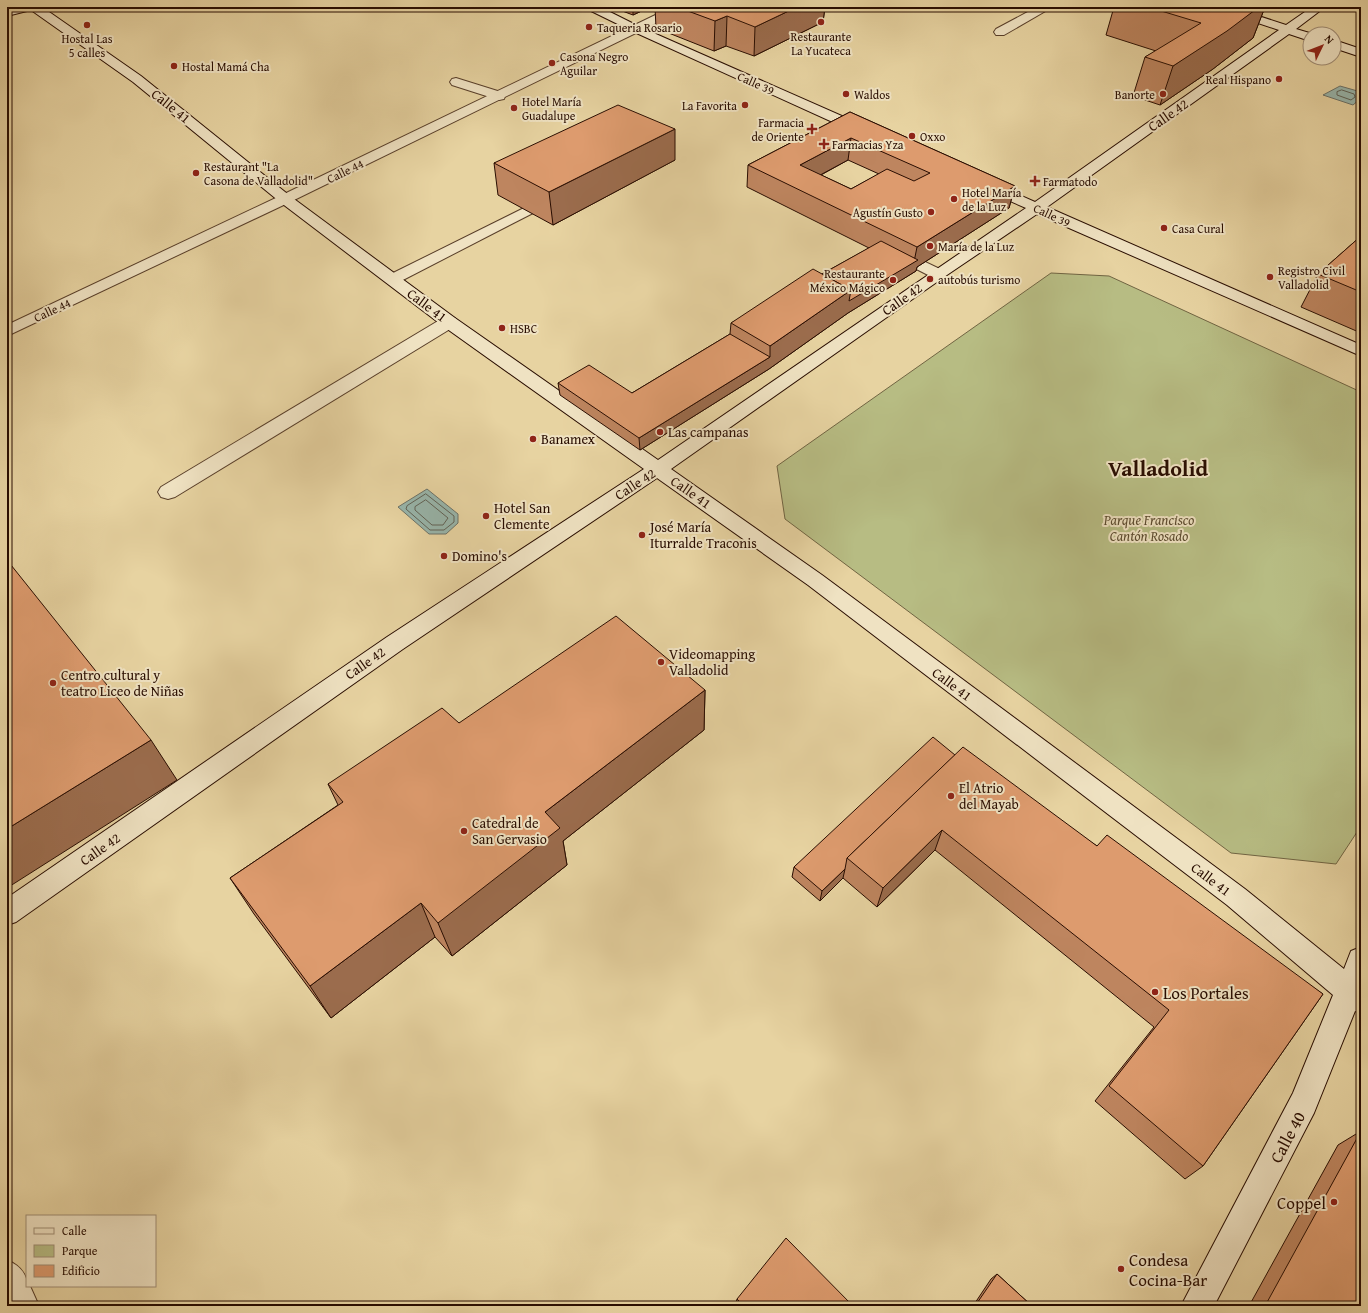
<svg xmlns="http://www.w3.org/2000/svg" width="1368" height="1313" font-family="'Gentium Book Plus',serif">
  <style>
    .green { fill: #b7bc83; stroke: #706442 }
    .water { fill: #98b6ac; stroke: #6c7268 }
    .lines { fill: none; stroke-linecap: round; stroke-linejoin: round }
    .shore { stroke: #606256; stroke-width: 1 }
    .lane-casing { stroke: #583e29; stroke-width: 2 }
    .street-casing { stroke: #583e29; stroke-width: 2 }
    .secondary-casing { stroke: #290d01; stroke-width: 2 }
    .lane { fill: #efe2c2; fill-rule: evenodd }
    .street { fill: #efe2c2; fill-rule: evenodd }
    .secondary { fill: #efe2c2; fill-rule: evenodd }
    .wall { fill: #be855f; stroke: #290d01; fill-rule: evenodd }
    .shaded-wall { fill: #9b6c4d; stroke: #290d01 }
    .building { fill: #dd9b6e; stroke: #290d01; fill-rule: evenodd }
    .poi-dot { fill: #8f2418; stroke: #efe2c2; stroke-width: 1.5 }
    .labels { text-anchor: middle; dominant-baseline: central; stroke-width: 4; stroke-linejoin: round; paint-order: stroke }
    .far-poi-label { font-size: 12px; fill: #290d01; stroke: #efe2c2; text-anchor: start }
    .far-street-label { font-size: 12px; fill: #290d01; stroke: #efe2c2 }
    .street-label { font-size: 14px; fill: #290d01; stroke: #efe2c2 }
    .poi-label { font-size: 14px; fill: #290d01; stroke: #efe2c2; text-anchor: start }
    .park-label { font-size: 14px; font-style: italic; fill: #5b4a2e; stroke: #efe2c2 }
    .near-poi-label { font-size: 17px; fill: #290d01; stroke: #efe2c2; text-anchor: start }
    .near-street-label { font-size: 17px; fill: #290d01; stroke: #efe2c2 }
    .town-label { font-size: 22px; font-weight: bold; fill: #290d01; stroke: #efe2c2 }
  </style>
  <rect width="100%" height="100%" fill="#e7d3a1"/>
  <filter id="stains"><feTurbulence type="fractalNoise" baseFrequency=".005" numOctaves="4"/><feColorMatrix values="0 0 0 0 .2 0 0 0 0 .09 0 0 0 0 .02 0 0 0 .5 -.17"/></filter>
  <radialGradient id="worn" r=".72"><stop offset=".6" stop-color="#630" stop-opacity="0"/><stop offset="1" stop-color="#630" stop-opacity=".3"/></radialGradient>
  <polygon class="green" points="1051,273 1109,276 1361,392 1361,826 1336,864 1231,853 785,519 777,466"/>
  <g class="water">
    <polygon points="1340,86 1361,92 1361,98 1353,105 1323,95"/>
    <polygon points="427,489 458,514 458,523 446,534 429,534 398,507"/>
  </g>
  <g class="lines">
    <g class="shore">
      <polygon points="1342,90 1354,94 1355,97 1351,100 1337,95 1337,92"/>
      <polygon points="426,494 454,516 454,522 444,530 430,530 406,509 407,506"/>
      <polygon points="426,500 448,518 443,525 432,525 415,510 415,507"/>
    </g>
    <g class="lane-casing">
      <g id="lane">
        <polygon points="1037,7 1051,7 1049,9 1004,35 996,35 994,32 996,29"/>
        <polygon points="456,78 504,93 505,96 504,99 499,100 452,85 450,82 452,79"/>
        <polygon points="528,206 533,207 535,210 533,213 399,282 393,284 387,282 385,279 387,276"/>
        <polygon points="894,247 944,271 946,274 944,277 938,279 932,277 889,255 886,252 889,249"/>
        <polygon points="449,317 455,318 457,322 455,326 175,497 168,499 161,497 158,492 161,487 443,318"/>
      </g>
    </g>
    <g class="street-casing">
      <g id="street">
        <polygon points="672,7 687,7 685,9 290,202 7,336 7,325 280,196"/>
        <path d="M7,1260C18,1265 27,1272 27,1286H30L39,1306H7Z"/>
      </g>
    </g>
    <g class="secondary-casing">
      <g id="secondary">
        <polygon points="17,7 42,7 141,76 290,196 455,318 658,460 1026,208 980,188 978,185 980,182 985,181 990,182 1035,202 1279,30 1216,9 1214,7 1231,7 1286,25 1312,7 1325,7 1296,29 1313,34 1310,34 1310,41 1289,34 1047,207 1361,345 1361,356 1037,214 944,277 671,469 822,575 1245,889 1344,969 1351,951 1361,947 1361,1013 1355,1011 1314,1113 1214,1306 1181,1306 1293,1093 1333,995 1227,905 808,585 657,478 403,649 16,922 7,925 7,898 387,637 644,469 443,326 280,202 133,82 31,10 7,16 7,10"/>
        <polygon points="585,7 600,7 640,27 869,128 871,131 869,134 859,134 632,31 587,9"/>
        <polygon points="1334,40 1361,49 1361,57 1334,48"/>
      </g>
    </g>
    <use href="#lane" class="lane"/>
    <use href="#street" class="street"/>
    <use href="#secondary" class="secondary"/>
  </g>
  <g class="wall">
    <polygon points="617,7 650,7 633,15 617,9"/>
    <polygon points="655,7 825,7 823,22 754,56 726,46 714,51 656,28"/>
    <polygon points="1114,7 1265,7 1253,38 1213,69 1160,105 1133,96 1145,57 1156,51 1106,35"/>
    <path d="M850,112L1015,186L1009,208L917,267L916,271L848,313L769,369L640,450L560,395L558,383L632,393L730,334L731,323L822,274L869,248L747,187L748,165ZM848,160L879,174L851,189L821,175Z"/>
    <polygon points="675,160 553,225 498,195 494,163"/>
    <polygon points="1361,236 1361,333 1301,307 1318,274"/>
    <polygon points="705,690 704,730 563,841 567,865 452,956 435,937 331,1018 254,914 230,878 338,805 328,784 459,723"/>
    <polygon points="955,755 1097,846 1323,994 1203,1166 1185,1179 1095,1101 1154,1027 935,850 877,907 843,878 820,901 792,877 794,867"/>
    <polygon points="1361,985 1361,995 1357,992"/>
    <polygon points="1361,1131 1361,1306 1249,1306 1338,1145"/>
    <polygon points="997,1274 1032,1306 973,1306 991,1279"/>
    <polygon points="737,1299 853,1306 739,1306 736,1303"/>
  </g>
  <g class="shaded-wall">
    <polygon points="633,7 650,7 633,15"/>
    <polygon points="797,7 825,7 823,22 754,56 755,27"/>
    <polygon points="1259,7 1265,7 1253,38 1213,69 1160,105 1173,66"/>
    <polygon points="727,16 726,46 714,51 715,21"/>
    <polygon points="675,129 675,160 553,225 549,192"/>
    <polygon points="851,138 848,160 798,187 800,165"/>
    <polygon points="1015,186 1009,208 917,267 916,271 848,313 769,369 640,450 639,438 770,357 770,346 851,290 914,262 917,247"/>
    <polygon points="705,690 704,730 563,841 567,865 452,956 438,923 545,812"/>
    <polygon points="151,740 177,780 7,888 7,829"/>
    <polygon points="942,830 935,850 877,907 883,888"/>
    <polygon points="845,869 843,878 820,901 822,891"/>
    <polygon points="421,903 435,937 331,1018 310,986"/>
  </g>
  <g class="building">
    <polygon points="677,7 797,7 755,27 727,16 715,21"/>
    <polygon points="1148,7 1179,7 1195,11 1201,7 1259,7 1227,31 1173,66 1145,57 1201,23"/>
    <polygon points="618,105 675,129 549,192 494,163"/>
    <path d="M850,112L1015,186L917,247L748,165ZM851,138L930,173L914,181L887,169L851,189L800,165Z"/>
    <polygon points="1361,236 1361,292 1318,274"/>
    <polygon points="881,241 918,260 849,301 851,290 822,274"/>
    <polygon points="813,269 851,290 770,346 731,323"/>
    <polygon points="730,334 770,357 639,438 558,383 589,365 632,393"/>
    <polygon points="7,560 151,740 7,829"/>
    <polygon points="616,616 705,690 545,812 560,828 438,923 421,903 310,986 230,878 343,802 328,784 442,708 459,723"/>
    <polygon points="933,737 955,755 847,858 845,869 822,891 794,867"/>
    <polygon points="963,747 1097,846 1107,835 1323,994 1203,1166 1109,1086 1169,1010 942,830 883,888 847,858"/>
    <polygon points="1361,1131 1361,1306 1265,1306"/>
    <polygon points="786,1238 853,1306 744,1306 737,1299"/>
    <polygon points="997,1274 1032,1306 975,1306"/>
  </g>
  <g class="poi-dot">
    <circle cx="821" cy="22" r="4"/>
    <circle cx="87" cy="25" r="4"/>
    <circle cx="589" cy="27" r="4"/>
    <circle cx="552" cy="63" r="4"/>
    <circle cx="174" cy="66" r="4"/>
    <circle cx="1279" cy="79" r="4"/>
    <circle cx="846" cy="94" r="4"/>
    <circle cx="1163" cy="94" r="4"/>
    <circle cx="745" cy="105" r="4"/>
    <circle cx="514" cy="108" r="4"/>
    <path d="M810 123h4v4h4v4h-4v4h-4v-4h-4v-4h4z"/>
    <circle cx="912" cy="136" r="4"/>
    <path d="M822 138h4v4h4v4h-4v4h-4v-4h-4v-4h4z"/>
    <circle cx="196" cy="173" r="4"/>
    <path d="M1033 175h4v4h4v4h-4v4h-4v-4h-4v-4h4z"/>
    <circle cx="954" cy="199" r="4"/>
    <circle cx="931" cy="212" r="4"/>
    <circle cx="1164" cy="228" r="4"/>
    <circle cx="930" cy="246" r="4"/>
    <circle cx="1270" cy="277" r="4"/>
    <circle cx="930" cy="279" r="4"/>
    <circle cx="893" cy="280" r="4"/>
    <circle cx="502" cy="328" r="4"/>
    <circle cx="660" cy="432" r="4"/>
    <circle cx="533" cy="439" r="4"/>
    <circle cx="486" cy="516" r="4"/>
    <circle cx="642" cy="535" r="4"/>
    <circle cx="444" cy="556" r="4"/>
    <circle cx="661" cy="662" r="4"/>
    <circle cx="53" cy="683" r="4"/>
    <circle cx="951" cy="796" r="4"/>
    <circle cx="464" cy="831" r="4"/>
    <circle cx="1155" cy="992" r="4"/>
    <circle cx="1334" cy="1202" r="4"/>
    <circle cx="1121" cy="1269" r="4"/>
  </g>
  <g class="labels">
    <g class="far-poi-label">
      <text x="597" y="27">Taqueria Rosario</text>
      <text x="821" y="36" text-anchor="middle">Restaurante<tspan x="821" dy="14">La Yucateca</tspan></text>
      <text x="87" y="38" text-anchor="middle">Hostal Las<tspan x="87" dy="14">5 calles</tspan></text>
      <text x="560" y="56">Casona Negro<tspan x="560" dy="14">Aguilar</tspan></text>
      <text x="182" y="66">Hostal Mamá Cha</text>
      <text x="1271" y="79" text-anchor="end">Real Hispano</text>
      <text x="854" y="94">Waldos</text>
      <text x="1155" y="94" text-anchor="end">Banorte</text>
      <text x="522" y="101">Hotel María<tspan x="522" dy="14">Guadalupe</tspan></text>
      <text x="737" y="105" text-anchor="end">La Favorita</text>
      <text x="804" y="122" text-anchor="end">Farmacia<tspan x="804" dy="14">de Oriente</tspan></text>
      <text x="920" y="136">Oxxo</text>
      <text x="832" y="144">Farmacias Yza</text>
      <text x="204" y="166">Restaurant "La<tspan x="204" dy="14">Casona de Valladolid"</tspan></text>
      <text x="1043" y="181">Farmatodo</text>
      <text x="962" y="192">Hotel María<tspan x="962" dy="14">de la Luz</tspan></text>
      <text x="923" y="212" text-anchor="end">Agustín Gusto</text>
      <text x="1172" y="228">Casa Cural</text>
      <text x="938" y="246">María de la Luz</text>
      <text x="1278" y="270">Registro Civil<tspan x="1278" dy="14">Valladolid</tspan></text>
      <text x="885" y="273" text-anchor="end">Restaurante<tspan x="885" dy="14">México Mágico</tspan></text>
      <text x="938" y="279">autobús turismo</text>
      <text x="510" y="328">HSBC</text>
    </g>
    <g class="far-street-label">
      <text transform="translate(756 83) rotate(24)">Calle 39</text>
      <text transform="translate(345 171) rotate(-26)">Calle 44</text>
      <text transform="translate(1052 215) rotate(25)">Calle 39</text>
      <text transform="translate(52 310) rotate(-25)">Calle 44</text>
    </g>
    <g class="street-label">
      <text transform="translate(171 106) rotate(39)">Calle 41</text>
      <text transform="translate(1168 115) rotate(-35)">Calle 42</text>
      <text transform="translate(902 299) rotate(-35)">Calle 42</text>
      <text transform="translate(427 305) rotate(37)">Calle 41</text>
      <text transform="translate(635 484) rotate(-33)">Calle 42</text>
      <text transform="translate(691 492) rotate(35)">Calle 41</text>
      <text transform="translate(365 663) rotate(-35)">Calle 42</text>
      <text transform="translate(952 684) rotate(37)">Calle 41</text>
      <text transform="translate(100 849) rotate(-35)">Calle 42</text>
      <text transform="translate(1211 879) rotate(37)">Calle 41</text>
    </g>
    <g class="poi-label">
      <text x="668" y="432">Las campanas</text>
      <text x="541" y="439">Banamex</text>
      <text x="494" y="508">Hotel San<tspan x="494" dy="16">Clemente</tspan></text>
      <text x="650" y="527">José María<tspan x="650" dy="16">Iturralde Traconis</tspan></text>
      <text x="452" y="556">Domino's</text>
      <text x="669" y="654">Videomapping<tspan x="669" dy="16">Valladolid</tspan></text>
      <text x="61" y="675">Centro cultural y<tspan x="61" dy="16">teatro Liceo de Niñas</tspan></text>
      <text x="959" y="788">El Atrio<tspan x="959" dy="16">del Mayab</tspan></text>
      <text x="472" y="823">Catedral de<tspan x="472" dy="16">San Gervasio</tspan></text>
    </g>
    <g class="park-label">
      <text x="1149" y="520">Parque Francisco<tspan x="1149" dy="16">Cantón Rosado</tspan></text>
    </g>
    <g class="near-poi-label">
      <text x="1163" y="992">Los Portales</text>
      <text x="1326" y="1202" text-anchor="end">Coppel</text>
      <text x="1129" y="1259">Condesa<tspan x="1129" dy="20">Cocina-Bar</tspan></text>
    </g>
    <g class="near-street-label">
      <text transform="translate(1287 1137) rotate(-62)">Calle 40</text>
    </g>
    <g class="town-label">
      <text x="1158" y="468">Valladolid</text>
    </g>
  </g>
  <rect width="1368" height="1313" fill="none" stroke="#e7d3a1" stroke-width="24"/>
  <rect x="8" y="8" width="1352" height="1297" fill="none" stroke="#290d01" stroke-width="2"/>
  <rect x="12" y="12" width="1344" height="1289" fill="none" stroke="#290d01"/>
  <rect x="26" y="1215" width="130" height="72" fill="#efe2c2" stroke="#a08d75"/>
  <rect x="34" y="1228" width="20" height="6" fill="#efe2c2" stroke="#a08d75"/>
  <text x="62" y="1235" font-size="12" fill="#290d01">Calle</text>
  <rect x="34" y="1245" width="20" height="12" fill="#b7bc83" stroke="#a08d75"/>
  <text x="62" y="1255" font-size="12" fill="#290d01">Parque</text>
  <rect x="34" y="1265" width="20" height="12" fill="#dd9b6e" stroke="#a08d75"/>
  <text x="62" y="1275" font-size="12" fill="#290d01">Edificio</text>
  <g transform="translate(1322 46) rotate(47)"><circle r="19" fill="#efe2c2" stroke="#a08d75"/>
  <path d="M0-3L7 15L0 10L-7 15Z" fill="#8f2418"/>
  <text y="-6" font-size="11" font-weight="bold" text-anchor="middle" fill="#290d01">N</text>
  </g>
  <rect width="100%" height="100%" filter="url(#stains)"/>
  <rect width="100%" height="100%" fill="url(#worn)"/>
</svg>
